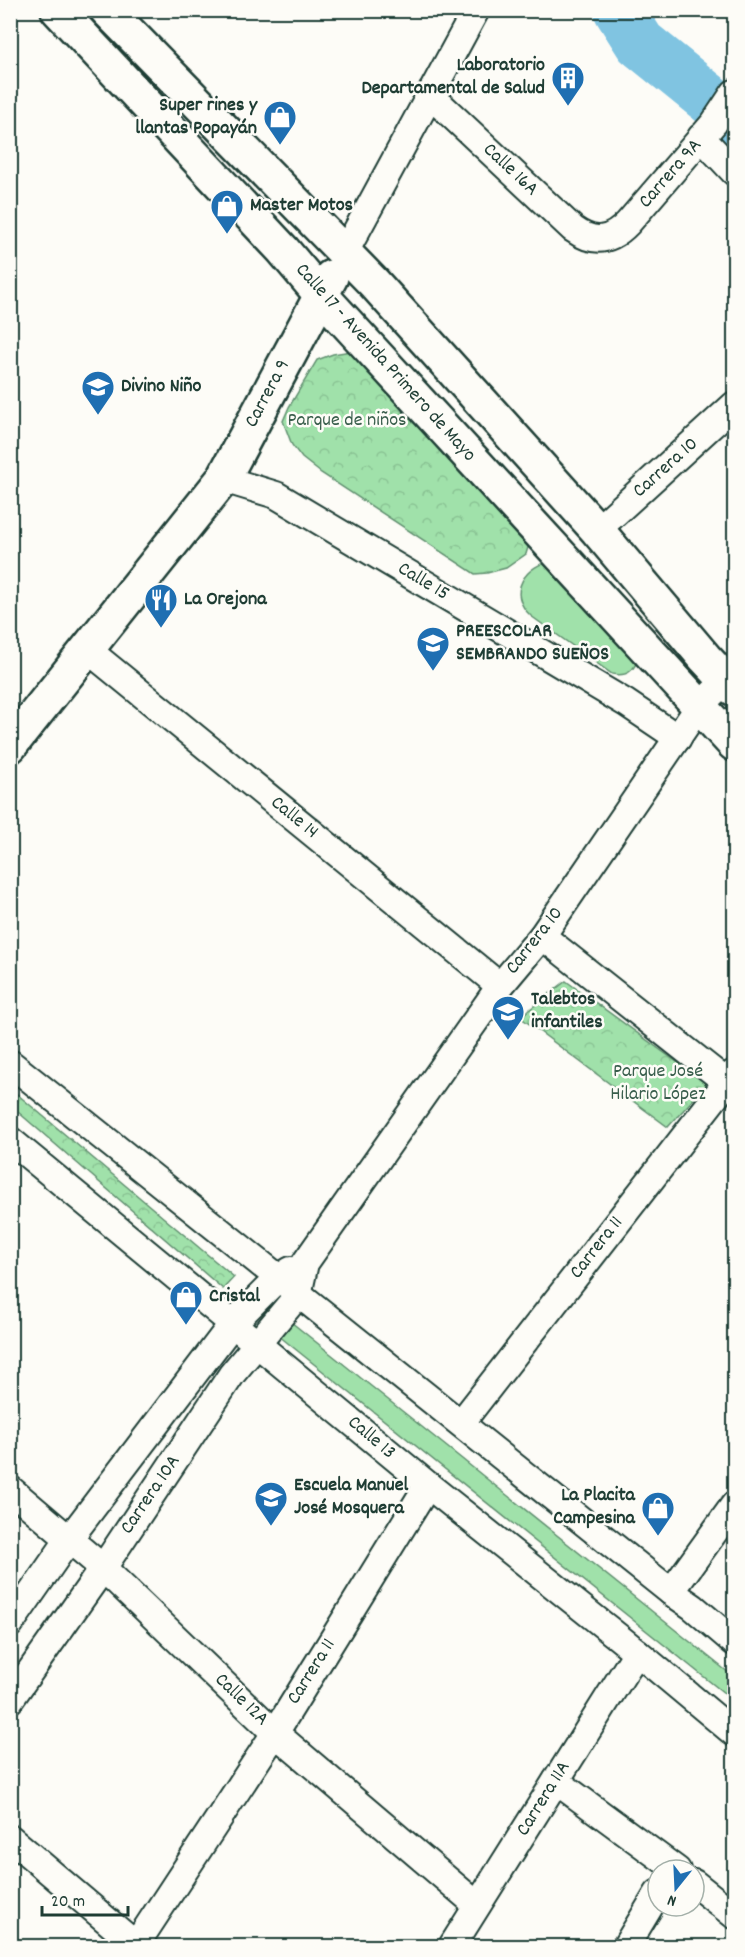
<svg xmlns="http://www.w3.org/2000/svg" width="745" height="1957" font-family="Dekko,sans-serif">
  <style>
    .green { fill: #a0e1aa; stroke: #608f6f; stroke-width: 1.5 }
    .park { fill: url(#park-crowns); stroke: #608f6f; stroke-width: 1.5 }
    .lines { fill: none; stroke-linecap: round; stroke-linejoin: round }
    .river { stroke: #80c4e1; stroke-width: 51 }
    .minor-casing { stroke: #1f3d34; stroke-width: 30 }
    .secondary-casing { stroke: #1f3d34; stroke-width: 38 }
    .minor { stroke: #fdfcf7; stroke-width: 26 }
    .secondary { stroke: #fdfcf7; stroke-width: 33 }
    .labels { text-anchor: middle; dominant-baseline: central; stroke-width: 5; stroke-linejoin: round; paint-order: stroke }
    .poi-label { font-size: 20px; font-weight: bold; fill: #1f3d34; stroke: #fdfcf7; text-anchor: start }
    .street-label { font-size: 20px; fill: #1f3d34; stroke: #fdfcf7 }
    .park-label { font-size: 20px; fill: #395e4c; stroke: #fdfcf7 }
  </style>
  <defs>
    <pattern id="park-crowns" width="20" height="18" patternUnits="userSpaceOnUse" patternTransform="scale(1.5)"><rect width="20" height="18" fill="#a0e1aa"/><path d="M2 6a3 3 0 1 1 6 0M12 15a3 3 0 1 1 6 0" fill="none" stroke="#89c293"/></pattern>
  </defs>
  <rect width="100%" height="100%" fill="#fdfcf7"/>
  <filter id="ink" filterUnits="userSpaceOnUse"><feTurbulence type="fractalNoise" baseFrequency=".0167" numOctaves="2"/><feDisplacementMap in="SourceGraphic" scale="12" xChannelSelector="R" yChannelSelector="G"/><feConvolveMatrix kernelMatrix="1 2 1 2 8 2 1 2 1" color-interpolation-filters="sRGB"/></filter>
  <g filter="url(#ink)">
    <g class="green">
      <path d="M554,560L638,658C634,672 626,677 612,674L531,616C505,592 526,565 554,560Z"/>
      <polygon points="291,1322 734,1677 734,1701 279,1336"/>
    </g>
    <g class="park">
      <polygon points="351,351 529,544 526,554 506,568 487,573 475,574 321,473 302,458 292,445 283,421 289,407 317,360 333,354"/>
      <polygon points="566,981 707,1084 668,1127 520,1017"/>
      <polygon points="11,1089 234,1277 223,1289 11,1106"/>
    </g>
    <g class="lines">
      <polyline class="river" points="619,10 640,43 734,119"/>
      <g class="minor-casing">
        <g id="minor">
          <path d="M429,94L573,229C594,244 610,242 628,223L714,123L734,93"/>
          <polyline points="701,137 734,172"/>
          <polyline points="344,254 476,10"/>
          <polyline points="223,479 276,495 626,703 678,738"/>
          <polyline points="597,530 734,405"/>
          <polyline points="88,650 500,986"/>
          <polyline points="542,936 734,1088"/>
          <polyline points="10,1063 671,1592 693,1607 734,1642"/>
          <polyline points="10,1140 428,1485 637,1652 734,1733"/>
          <polyline points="461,1423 734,1073"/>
          <polyline points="10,1489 103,1568 275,1733 477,1905"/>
          <polyline points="671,1592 734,1505"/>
          <polyline points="10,1624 69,1539 233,1323 278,1278 291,1270"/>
          <polyline points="10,1700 103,1568 232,1374 298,1295 305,1263 500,986 542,936 700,705 734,673"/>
          <polyline points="556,1781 677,1870"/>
          <polyline points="10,1838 137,1946"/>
          <polyline points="694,1883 734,1915"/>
          <polyline points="135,1946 275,1733 428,1485"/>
          <polyline points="452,1946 637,1652"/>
          <polyline points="626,1946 658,1893"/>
        </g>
      </g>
      <g class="secondary-casing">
        <g id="secondary">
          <polyline points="58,10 283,250 321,295 734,744"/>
          <polyline points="107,10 374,283 597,530 705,658 734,689"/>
          <polyline points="10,746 223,479 331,277"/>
        </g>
      </g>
      <use href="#minor" class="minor"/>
      <use href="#secondary" class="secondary"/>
    </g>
  </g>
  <defs>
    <g id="building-pin" transform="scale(1.725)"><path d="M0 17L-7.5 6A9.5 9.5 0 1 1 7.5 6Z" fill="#1f6fb2" stroke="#fdfcf7"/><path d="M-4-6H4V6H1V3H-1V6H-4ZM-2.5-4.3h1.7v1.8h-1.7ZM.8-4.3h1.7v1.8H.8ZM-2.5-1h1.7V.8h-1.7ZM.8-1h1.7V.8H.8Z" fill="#fff"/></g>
    <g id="shop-pin" transform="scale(1.725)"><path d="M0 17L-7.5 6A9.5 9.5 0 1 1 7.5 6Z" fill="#1f6fb2" stroke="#fdfcf7"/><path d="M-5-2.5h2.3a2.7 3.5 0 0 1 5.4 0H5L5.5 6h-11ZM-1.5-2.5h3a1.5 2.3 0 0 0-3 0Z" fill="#fff"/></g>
    <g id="school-pin" transform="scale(1.725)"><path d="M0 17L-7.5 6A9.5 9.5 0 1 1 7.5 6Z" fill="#1f6fb2" stroke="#fdfcf7"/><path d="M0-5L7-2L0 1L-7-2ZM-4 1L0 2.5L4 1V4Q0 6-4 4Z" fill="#fff"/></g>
    <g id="restaurant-pin" transform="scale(1.725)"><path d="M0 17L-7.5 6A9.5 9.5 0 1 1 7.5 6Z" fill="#1f6fb2" stroke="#fdfcf7"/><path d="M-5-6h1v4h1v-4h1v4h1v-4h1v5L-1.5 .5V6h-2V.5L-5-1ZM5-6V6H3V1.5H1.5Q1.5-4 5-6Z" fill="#fff"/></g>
  </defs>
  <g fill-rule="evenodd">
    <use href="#building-pin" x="568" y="78"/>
    <use href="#shop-pin" x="280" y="117"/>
    <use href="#shop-pin" x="227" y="206"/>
    <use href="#school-pin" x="98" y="387"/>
    <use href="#restaurant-pin" x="161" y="600"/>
    <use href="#school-pin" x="433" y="643"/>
    <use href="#school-pin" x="508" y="1012"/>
    <use href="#shop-pin" x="186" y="1297"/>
    <use href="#school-pin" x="271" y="1498"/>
    <use href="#shop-pin" x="658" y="1508"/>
  </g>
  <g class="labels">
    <g class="poi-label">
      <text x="545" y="66" text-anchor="end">Laboratorio<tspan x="545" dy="23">Departamental de Salud</tspan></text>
      <text x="257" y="106" text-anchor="end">Super rines y<tspan x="257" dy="23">llantas Popayán</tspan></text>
      <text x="250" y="206">Master Motos</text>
      <text x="121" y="387">Divino Niño</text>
      <text x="184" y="600">La Orejona</text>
      <text x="456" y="632">PREESCOLAR<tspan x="456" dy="23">SEMBRANDO SUEÑOS</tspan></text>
      <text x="531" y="1000">Talebtos<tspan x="531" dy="23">infantiles</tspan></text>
      <text x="209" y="1297">Cristal</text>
      <text x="294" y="1486">Escuela Manuel<tspan x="294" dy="23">José Mosquera</tspan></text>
      <text x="635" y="1496" text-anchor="end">La Placita<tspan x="635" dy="23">Campesina</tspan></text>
    </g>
    <g class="street-label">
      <text transform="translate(510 170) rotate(43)">Calle 16A</text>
      <text transform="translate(671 174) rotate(-49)">Carrera 9A</text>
      <text transform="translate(385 363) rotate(48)">Calle 17 - Avenida Primero de Mayo</text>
      <text transform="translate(268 394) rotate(-62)">Carrera 9</text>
      <text transform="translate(666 468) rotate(-42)">Carrera 10</text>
      <text transform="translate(423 582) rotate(31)">Calle 15</text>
      <text transform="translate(294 818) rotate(39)">Calle 14</text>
      <text transform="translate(535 941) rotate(-52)">Carrera 10</text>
      <text transform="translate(597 1248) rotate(-52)">Carrera 11</text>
      <text transform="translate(371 1438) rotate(40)">Calle 13</text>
      <text transform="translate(151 1495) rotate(-56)">Carrera 10A</text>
      <text transform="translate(312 1672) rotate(-58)">Carrera 11</text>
      <text transform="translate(241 1700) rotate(44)">Calle 12A</text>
      <text transform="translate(544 1799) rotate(-58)">Carrera 11A</text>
    </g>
    <g class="park-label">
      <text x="347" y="421">Parque de niños</text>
      <text x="658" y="1072">Parque José<tspan x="658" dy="23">Hilario López</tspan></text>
    </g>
  </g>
  <rect width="745" height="1957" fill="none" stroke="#fdfcf7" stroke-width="36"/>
  <rect x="18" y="18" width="709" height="1921" fill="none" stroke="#1f3d34" stroke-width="2" filter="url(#ink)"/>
  <g transform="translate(676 1888) rotate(198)"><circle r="28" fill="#fdfcf7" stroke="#a4b0a9" stroke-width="1.5"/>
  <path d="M0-4.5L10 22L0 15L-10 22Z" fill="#1f6fb2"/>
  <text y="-9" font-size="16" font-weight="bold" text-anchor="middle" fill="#1f3d34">N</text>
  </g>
  <path d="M42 1906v9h86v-9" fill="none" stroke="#1f3d34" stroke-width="3"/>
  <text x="51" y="1906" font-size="18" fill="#1f3d34" stroke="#fdfcf7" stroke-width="4.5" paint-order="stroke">20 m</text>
</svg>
